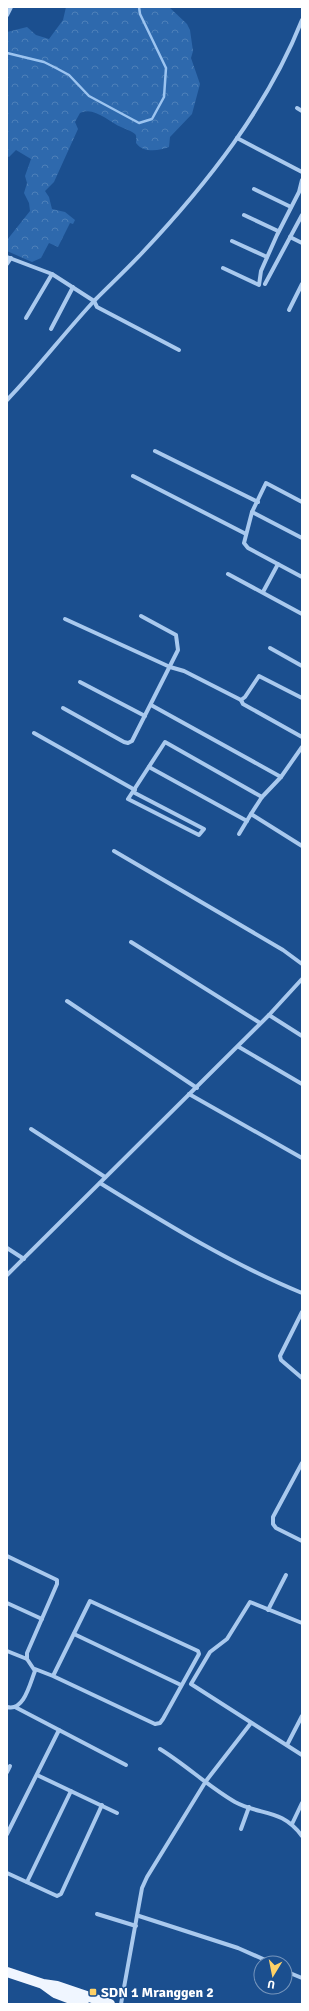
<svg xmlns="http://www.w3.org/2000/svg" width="309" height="2011" font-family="Signika,sans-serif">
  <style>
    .forest { fill: url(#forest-crowns) }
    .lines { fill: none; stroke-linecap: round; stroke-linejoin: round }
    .stream { stroke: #9cc4f0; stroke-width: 2.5 }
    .street { stroke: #a9c9ee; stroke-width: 4 }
    .primary { stroke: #f0f6ff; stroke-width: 10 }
    .poi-dot { fill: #ffd166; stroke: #1b4f8f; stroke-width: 1.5 }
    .labels { text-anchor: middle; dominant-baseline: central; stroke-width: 3; stroke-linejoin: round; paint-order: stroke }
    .poi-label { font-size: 14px; font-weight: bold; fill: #fff; stroke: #1b4f8f; text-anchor: start }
  </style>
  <defs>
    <pattern id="forest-crowns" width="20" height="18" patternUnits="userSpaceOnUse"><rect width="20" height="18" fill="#2e69ad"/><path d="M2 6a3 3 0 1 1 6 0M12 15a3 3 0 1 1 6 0" fill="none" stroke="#4d80b9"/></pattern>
  </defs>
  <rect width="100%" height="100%" fill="#1b4f8f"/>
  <path class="forest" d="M66,7H169L187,24L190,30L193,51L191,58L200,84L192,114L170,137L169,147C159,151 143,153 136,143C136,140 137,136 135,134C132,131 125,129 121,127C109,122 94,106 80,113L75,122L78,129L54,182L45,191L49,197L52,209L65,212L75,220L73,224L70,223L58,247L49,243L41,258L32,262L7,251V240L30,211L29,203L24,193L27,183L25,176L31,159L16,150L9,157L7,156V32L27,27L36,35L49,39L63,20Z"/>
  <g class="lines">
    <polyline class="stream" points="7,53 44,62 56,68 69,75 89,96 139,123 152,119 164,97 166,68 140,14 139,7"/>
    <g class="street">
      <polyline points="7,15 11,7"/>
      <polyline points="297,108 302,111"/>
      <polyline points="237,138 302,172"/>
      <polyline points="254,189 291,207"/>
      <polyline points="244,215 278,231"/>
      <polyline points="290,237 302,243"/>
      <polyline points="232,241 267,257"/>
      <polyline points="7,257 52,274 94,301 97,307 179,350"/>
      <polyline points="7,264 11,258"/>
      <polyline points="223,268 259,285 261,271 277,235 299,192 302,180"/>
      <polyline points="265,284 302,215"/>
      <polyline points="289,310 302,284"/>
      <polyline points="26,318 52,274"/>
      <polyline points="51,329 73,287"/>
      <path d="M7,400C38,368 65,332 95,300C111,284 127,269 142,253C207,184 267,108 302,20"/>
      <polyline points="155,451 258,502"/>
      <polyline points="133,476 246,534"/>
      <polyline points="302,502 266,483 252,512 244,543 248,548 302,577"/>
      <polyline points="252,512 302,538"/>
      <polyline points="228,574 302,614"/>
      <polyline points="263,592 278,564"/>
      <polyline points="65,619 170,667 184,671 241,700"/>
      <polyline points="270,648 302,666"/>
      <polyline points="80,682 145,716"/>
      <polyline points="302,698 259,676 245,697 241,700 243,704 302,737"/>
      <polyline points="151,705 281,777"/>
      <polyline points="63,708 124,742 128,743 132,741 178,650 176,635 141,616"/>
      <polyline points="34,733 135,790"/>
      <polyline points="302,747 281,777 262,797 251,814 302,846"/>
      <polyline points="149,767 247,821"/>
      <polyline points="133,792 204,829 199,835 128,799 165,742 262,797"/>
      <polyline points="239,834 251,814"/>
      <polyline points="114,851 283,950 302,964"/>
      <polyline points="131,942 260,1023"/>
      <polyline points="302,979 269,1015 302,1036"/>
      <polyline points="67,1001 197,1088"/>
      <polyline points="239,1047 302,1084"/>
      <polyline points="189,1094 302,1158"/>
      <polyline points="31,1129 105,1177"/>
      <path d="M100,1183C165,1223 231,1264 302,1293"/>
      <polyline points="7,1248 24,1259"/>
      <polyline points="7,1275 269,1015"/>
      <polyline points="302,1312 280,1356 281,1360 302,1378"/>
      <polyline points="302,1463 273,1517 273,1524 276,1528 302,1541"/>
      <path d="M7,1556L57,1580V1584L27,1653V1659L35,1671C30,1683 24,1712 7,1707"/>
      <polyline points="7,1603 42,1619"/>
      <polyline points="268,1610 286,1575"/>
      <polyline points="302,1623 250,1602 227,1639 210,1652 191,1684 302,1755"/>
      <polyline points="74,1634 181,1685"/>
      <polyline points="7,1651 27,1659"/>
      <polyline points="35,1669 53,1676 90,1601 198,1651 199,1654 163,1719 160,1723 155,1724 53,1676"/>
      <polyline points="15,1707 126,1765"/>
      <polyline points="287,1745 302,1716"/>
      <path d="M160,1749C186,1765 209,1787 235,1802C261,1816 281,1808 302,1836"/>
      <polyline points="7,1772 10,1766"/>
      <polyline points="37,1775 117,1813"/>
      <polyline points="292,1824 302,1803"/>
      <polyline points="241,1829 249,1807"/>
      <polyline points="7,1834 59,1730"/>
      <polyline points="7,1873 57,1896 61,1894 102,1805"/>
      <polyline points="27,1882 71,1791"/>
      <polyline points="97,1914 136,1926"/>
      <polyline points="139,1916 238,1948 272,1963"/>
      <polyline points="285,1971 302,1978"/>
      <polyline points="121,2004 142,1888 147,1877 206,1781 251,1723"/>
    </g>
    <g class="primary">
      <polyline points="7,1972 43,1984 57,1986 110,2004"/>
      <polyline points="44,1985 55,1993 84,2004"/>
    </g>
  </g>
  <rect class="poi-dot" x="89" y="1988" width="8" height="8" rx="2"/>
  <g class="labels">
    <g class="poi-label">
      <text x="101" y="1992">SDN 1 Mranggen 2</text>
    </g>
  </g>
  <rect width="309" height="2011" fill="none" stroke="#ffffff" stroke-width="16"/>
  <g transform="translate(273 1975) rotate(190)"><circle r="19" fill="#1b4f8f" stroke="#7695bc"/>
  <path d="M0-3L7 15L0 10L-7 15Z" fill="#ffd166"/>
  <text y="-6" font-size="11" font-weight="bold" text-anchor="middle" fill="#ffffff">U</text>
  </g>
</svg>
